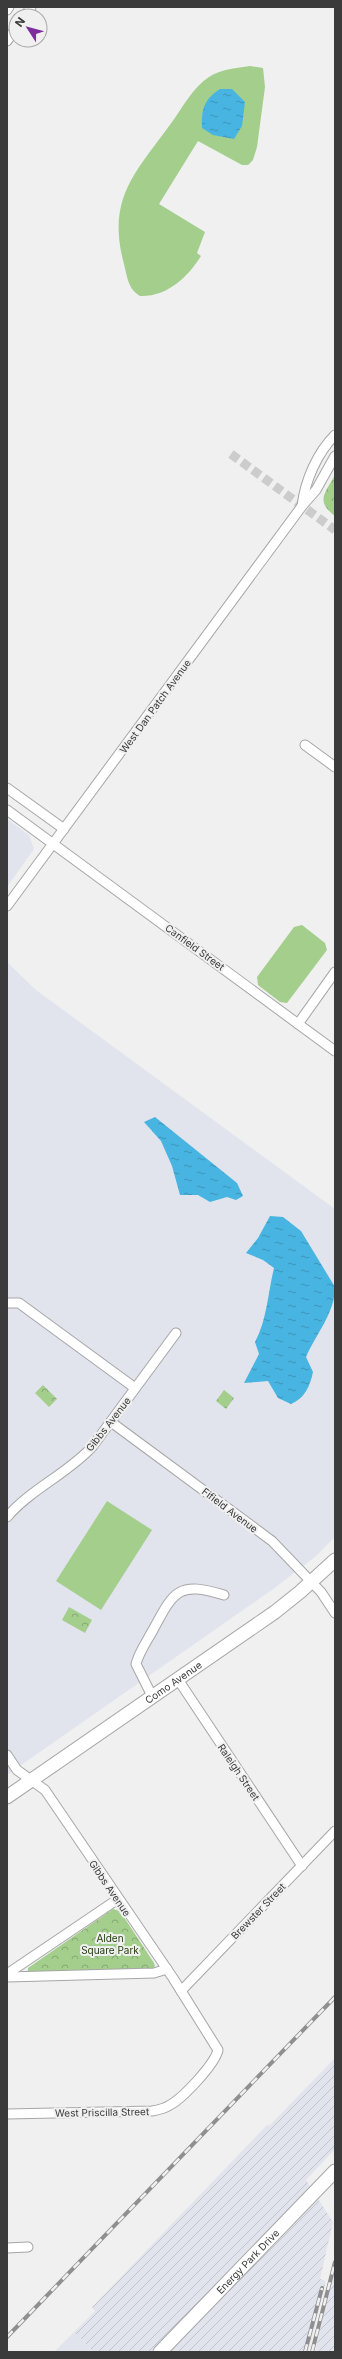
<svg xmlns="http://www.w3.org/2000/svg" width="342" height="2359" font-family="Inter,sans-serif">
  <style>
    .built { fill: #e1e4ec }
    .industrial { fill: url(#industrial-furrows) }
    .green { fill: #a4ce8c }
    .forest { fill: url(#forest-crowns) }
    .water { fill: url(#water-ripples) }
    .lines { fill: none; stroke-linecap: round; stroke-linejoin: round }
    .street-tunnel { stroke: #cccccd; stroke-width: 9; stroke-dasharray: 9 4.5; stroke-linecap: butt }
    .street-casing { stroke: #a6a6a7; stroke-width: 11 }
    .secondary-casing { stroke: #a6a6a7; stroke-width: 15 }
    .street { stroke: #fff; stroke-width: 9 }
    .secondary { stroke: #fff; stroke-width: 13 }
    .rail-casing { stroke: #8f8f8f; stroke-width: 4 }
    .rail { stroke: #f0f0f1; stroke-width: 2.5; stroke-dasharray: 8; stroke-linecap: butt }
    .labels { text-anchor: middle; dominant-baseline: central; stroke-width: 4; stroke-linejoin: round; paint-order: stroke }
    .street-label { font-size: 10px; fill: #3b3b3b; stroke: #f0f0f1 }
    .park-label { font-size: 10px; fill: #1c3b03; stroke: #f0f0f1 }
  </style>
  <defs>
    <pattern id="industrial-furrows" width="10" height="10" patternUnits="userSpaceOnUse"><rect width="10" height="10" fill="#e1e4ec"/><path d="M-1 1l2-2M0 10L10 0M9 11l2-2" fill="none" stroke="#c2c4cb"/></pattern>
    <pattern id="forest-crowns" width="20" height="18" patternUnits="userSpaceOnUse"><rect width="20" height="18" fill="#a4ce8c"/><path d="M2 6a3 3 0 1 1 6 0M12 15a3 3 0 1 1 6 0" fill="none" stroke="#87a874"/></pattern>
    <pattern id="water-ripples" width="26" height="14" patternUnits="userSpaceOnUse"><rect width="26" height="14" fill="#48b4e1"/><path d="M2 4q2-2 4 0t4 0M15 11q2-2 4 0t4 0" fill="none" stroke="#3d94b8"/></pattern>
  </defs>
  <rect width="100%" height="100%" fill="#f0f0f1"/>
  <g class="built">
    <polygon points="7,819 29,835 34,849 7,887"/>
    <polygon points="7,962 36,990 335,1209 335,1537 316,1556 276,1587 7,1775"/>
    <polygon points="74,2332 94,2352 54,2352"/>
  </g>
  <g class="industrial">
    <polygon points="335,2058 335,2149 306,2180 333,2222 320,2279 326,2281 308,2352 94,2352 74,2332 95,2311 92,2307 268,2124 269,2126"/>
    <polygon points="335,2264 335,2352 315,2352"/>
  </g>
  <g class="green">
    <path d="M250,66L263,68L265,87L257,147L253,160L248,165H242L198,141L159,204L205,232L197,253L201,256C188,277 167,297 140,296C128,289 127,276 124,264C106,198 136,172 172,122C183,107 193,87 209,77C221,69 237,68 250,66Z"/>
    <polygon points="302,925 325,943 327,950 287,1003 280,1002 258,985 257,977 294,927"/>
    <polygon points="107,1501 152,1530 101,1610 56,1581"/>
  </g>
  <g class="forest">
    <path d="M335,475V516C315,501 325,493 335,475Z"/>
    <polygon points="43,1385 57,1399 49,1407 35,1393"/>
    <polygon points="224,1390 234,1398 226,1409 216,1401"/>
    <polygon points="69,1607 92,1620 85,1633 62,1620"/>
    <polygon points="113,1909 120,1911 154,1963 155,1966 153,1968 28,1973 28,1968"/>
  </g>
  <g class="water">
    <path d="M220,89H232L245,102L242,126L234,139L213,135L202,128C201,110 204,99 220,89Z"/>
    <polygon points="155,1117 237,1183 243,1196 236,1200 227,1197 210,1202 198,1195 180,1195 172,1166 161,1141 144,1122"/>
    <path d="M270,1216L283,1217L301,1231L335,1287C335,1313 316,1334 306,1357L313,1372C310,1386 305,1398 291,1404L278,1398L268,1381L244,1383L259,1354L255,1342C267,1320 268,1292 274,1268L263,1260L246,1253L258,1238Z"/>
  </g>
  <g class="lines">
    <polyline class="street-tunnel" points="231,454 335,530"/>
    <g class="street-casing">
      <g id="street">
        <polyline points="7,10 9,7"/>
        <polyline points="25,16 31,7"/>
        <polyline points="7,41 16,28"/>
        <path d="M302,506C305,481 317,453 335,435"/>
        <polyline points="305,745 335,767"/>
        <polyline points="7,788 64,829"/>
        <polyline points="7,810 335,1051"/>
        <polyline points="7,906 302,506 316,490 335,456"/>
        <polyline points="298,1024 335,972"/>
        <polyline points="7,1303 19,1303 135,1388"/>
        <polyline points="111,1422 272,1541 321,1592 335,1613"/>
        <path d="M7,1517C31,1489 67,1474 92,1447L176,1333"/>
        <polyline points="177,1678 302,1866"/>
        <path d="M152,1696L136,1664C139,1652 147,1641 153,1630C174,1591 178,1581 224,1595"/>
        <path d="M7,1755L17,1770L45,1790L173,1978L218,2050C215,2064 183,2098 170,2105C164,2109 158,2110 152,2111L7,2114"/>
        <polyline points="7,1974 118,1899"/>
        <polyline points="7,1977 154,1973 167,1969"/>
        <polyline points="181,1991 335,1831"/>
        <polyline points="7,2248 28,2247"/>
      </g>
    </g>
    <g class="secondary-casing">
      <g id="secondary">
        <path id="s1" d="M7,1797L275,1612L300,1592L335,1560"/>
        <path id="s2" d="M160,2352L335,2171"/>
      </g>
    </g>
    <use href="#street" class="street"/>
    <use href="#secondary" class="secondary"/>
    <g class="rail-casing">
      <g id="rail">
        <polyline points="7,2337 335,1997"/>
        <polyline points="305,2352 322,2288"/>
        <polyline points="312,2352 335,2262"/>
      </g>
    </g>
    <use href="#rail" class="rail"/>
  </g>
  <g class="labels">
    <g class="street-label">
      <text transform="translate(155 706) rotate(-54)">West Dan Patch Avenue</text>
      <text transform="translate(195 947) rotate(36)">Canfield Street</text>
      <text transform="translate(108 1424) rotate(-52)">Gibbs Avenue</text>
      <text transform="translate(230 1510) rotate(37)">Fifield Avenue</text>
      <text stroke="none"><textPath href="#s1" startOffset="202">Como Avenue</textPath></text>
      <text transform="translate(239 1772) rotate(56)">Raleigh Street</text>
      <text transform="translate(110 1888) rotate(56)">Gibbs Avenue</text>
      <text transform="translate(258 1911) rotate(-46)">Brewster Street</text>
      <text transform="translate(102 2112) rotate(-1)">West Priscilla Street</text>
      <text stroke="none"><textPath href="#s2" startOffset="126">Energy Park Drive</textPath></text>
    </g>
    <g class="park-label">
      <text x="110" y="1938">Alden<tspan x="110" dy="12">Square Park</tspan></text>
    </g>
  </g>
  <rect width="342" height="2359" fill="none" stroke="#3b3b3b" stroke-width="16"/>
  <g transform="translate(28 28) rotate(306)"><circle r="19" fill="#f0f0f1" stroke="#a8a8a8"/>
  <path d="M0-3L7 15L0 10L-7 15Z" fill="#7b2d9e"/>
  <text y="-6" font-size="11" font-weight="bold" text-anchor="middle" fill="#3b3b3b">N</text>
  </g>
</svg>
